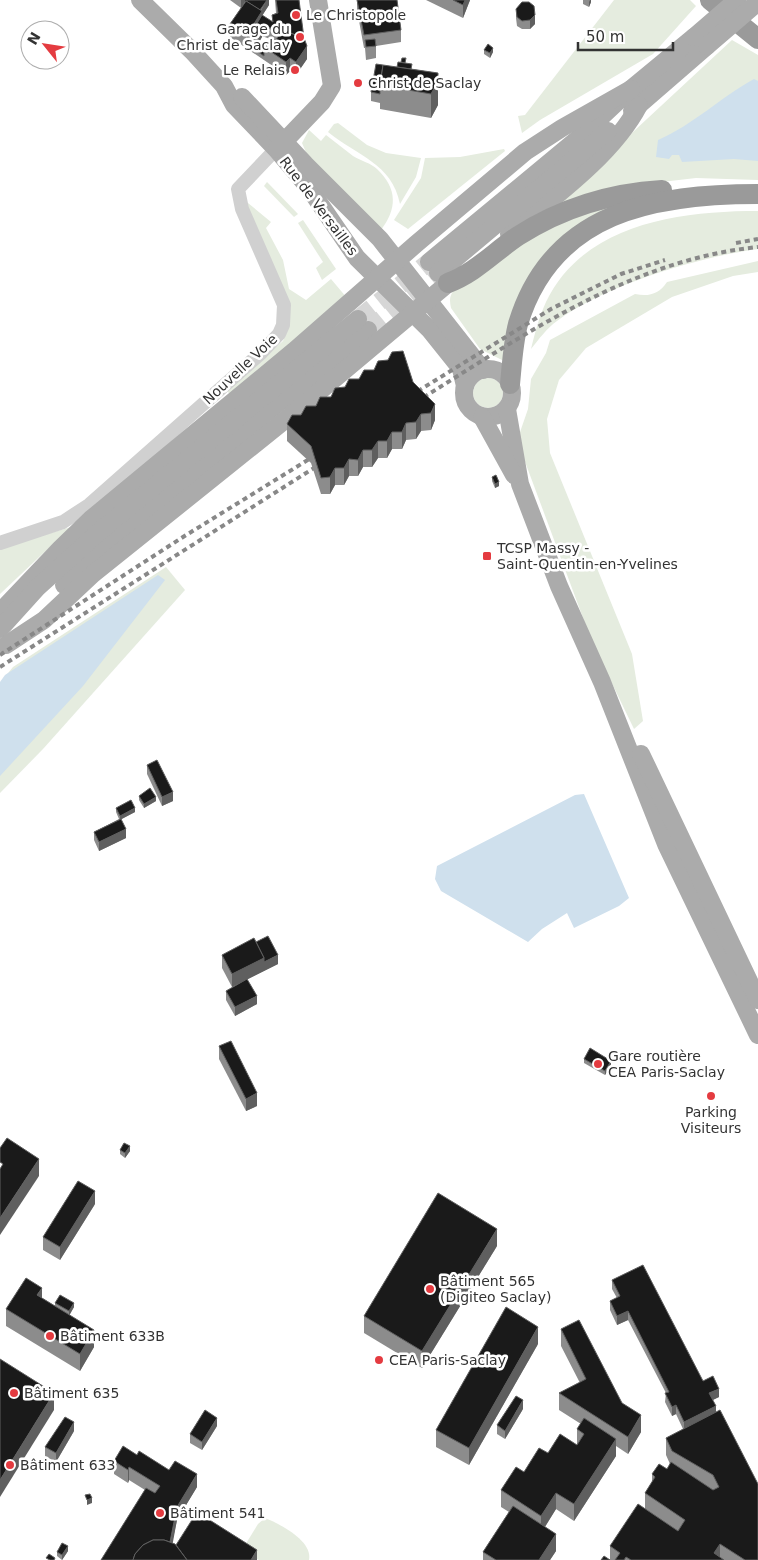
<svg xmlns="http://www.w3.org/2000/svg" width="758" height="1560" font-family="'DejaVu Sans',sans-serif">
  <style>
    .green { fill: #e5ecdf }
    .water { fill: #cfe0ed }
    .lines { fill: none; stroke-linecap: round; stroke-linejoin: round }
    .major-tunnel { stroke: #d6d6d6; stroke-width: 18; stroke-dasharray: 18 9; stroke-linecap: butt }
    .minor { stroke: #d0d0d0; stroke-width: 14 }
    .major { stroke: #ababab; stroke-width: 18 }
    .highway { stroke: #9a9a9a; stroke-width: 20 }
    .rail { stroke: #888; stroke-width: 4; stroke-dasharray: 5 4; stroke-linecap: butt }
    .major-bridge { stroke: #ababab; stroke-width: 18 }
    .wall { fill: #8c8c8c; fill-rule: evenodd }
    .shaded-wall { fill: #5f5f5f }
    .building { fill: #1a1a1a; stroke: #5f5f5f }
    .poi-dot { fill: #e43b40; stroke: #fff; stroke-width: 2 }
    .labels { text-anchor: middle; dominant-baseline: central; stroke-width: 5; stroke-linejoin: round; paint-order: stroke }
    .poi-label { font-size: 14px; fill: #333; stroke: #fff; text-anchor: start }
    .street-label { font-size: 14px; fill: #333; stroke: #fff }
  </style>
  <rect width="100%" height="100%" fill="#fff"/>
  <g class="green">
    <polygon points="614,0 690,0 696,6 653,54 540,120 522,133 518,116 525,115"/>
    <polygon points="732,40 758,55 758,180 696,178 610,188 549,210"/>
    <path d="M338,123L367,145L386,153L421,158L416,177L400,204C392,163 357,156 328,132L334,124Z"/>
    <path d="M309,130L321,141L326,135C335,142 344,149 353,156C361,161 371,163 377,169C398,189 397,209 381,230L308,157L302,143Z"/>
    <polygon points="504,149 505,151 408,229 394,220 421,178 425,158 460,157"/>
    <polygon points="267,182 298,214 294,217 264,186"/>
    <polygon points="248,203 271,222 266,228 283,260 289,289 306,300 331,279 347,298 232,396 226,390 283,341 288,329 246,205"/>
    <path d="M620,204L549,256L506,362L480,349L451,308C450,303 449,298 452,293C465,271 547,226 572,217C588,212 604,208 620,204Z"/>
    <path d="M758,211V249C699,257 605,285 557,321C547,328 539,339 531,349C535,333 539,317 546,302C584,223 680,211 758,211Z"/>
    <polygon points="303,220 336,269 322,280 316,268 323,262 298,223"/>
    <path d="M758,261V272L733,276L672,297L586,348L559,380L547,419L550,453L632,654L643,721L634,729L592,642L524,459L519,435L528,409L531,379L546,353L550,340L635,294C649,297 659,294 667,282Z"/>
    <circle cx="488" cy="393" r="15"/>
    <polygon points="71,527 0,594 0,548"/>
    <polygon points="166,567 185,590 43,749 0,793 0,683 13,667"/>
    <path d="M265,1518C280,1524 313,1541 309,1560H259L242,1550L258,1524Z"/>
  </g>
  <g class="water">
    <path d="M754,79L758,81V161L734,159L682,162L679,155H672L669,159L656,157L658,140C693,125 721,97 754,79Z"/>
    <polygon points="158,575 165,580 83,686 0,776 0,682 5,675"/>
    <polygon points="584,794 629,898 619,906 574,928 567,913 542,929 528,942 441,891 435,879 437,866 575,795"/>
  </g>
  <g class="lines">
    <g class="major-tunnel">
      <polyline points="358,319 429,262"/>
      <polyline points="368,330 438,273"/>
    </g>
    <polyline class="minor" points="0,543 63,522 89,505 261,353 279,334 283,325 284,305 242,209 238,189 276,149"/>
    <g class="major">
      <polyline points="140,0 192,51 224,86 234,105 276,149 309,188 357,258 429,329 461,369 465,386"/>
      <polyline points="242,97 305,164 380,239 483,370"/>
      <polyline points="632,111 707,46"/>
      <polyline points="277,149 322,102 332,86 318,0"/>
      <path d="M509,234C553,198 613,155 639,105"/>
      <polyline points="429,262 580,137 631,89 694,37"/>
      <polyline points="438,273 608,131"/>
      <circle cx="488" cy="393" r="24"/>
      <polyline points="507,409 520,484 559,586 602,682 666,844 758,1035"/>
      <polyline points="482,417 514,475"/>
      <polyline points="64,585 125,528 368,330"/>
      <polyline points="0,612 60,549 91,519 294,351 416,244 525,152 562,128 631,89"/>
      <polyline points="0,629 38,587 100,531 358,319"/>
      <polyline points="6,645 44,620 93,574 290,416 458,275"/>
      <polyline points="641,754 758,1000"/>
    </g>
    <g class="highway">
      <polyline points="710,0 758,39"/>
      <path d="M448,283C475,273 494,252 518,236C562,208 610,193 662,190"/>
      <path d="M510,384C512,364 513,343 518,324C552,211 655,194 758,194"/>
    </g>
    <g class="rail">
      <polyline points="736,243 758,239"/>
      <polyline points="410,396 551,309 621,274 665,260"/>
      <path d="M416,402C523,336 629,260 758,247"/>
      <polyline points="0,655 183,537 319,453"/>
      <polyline points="0,667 325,461"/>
    </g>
    <g class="major-bridge">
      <polyline points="694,37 737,0"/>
      <polyline points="707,46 758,2"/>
    </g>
  </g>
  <g class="wall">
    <path d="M230,0H269V5L262,16L272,22V15L276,13L275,0H299L304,38L307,59L296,75L290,71L286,75L230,37V24L241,8ZM262,36L270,39L264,47L258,44L262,37Z"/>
    <polygon points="357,0 397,0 401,30 401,42 376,46 376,58 366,60 365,48 364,48 357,10"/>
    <polygon points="426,0 470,0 463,18"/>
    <polygon points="583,0 591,0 591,2 589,7 583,4"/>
    <polygon points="522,2 535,24 530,29 522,29 517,26 516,18 516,9"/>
    <polygon points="484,50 493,52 490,58 484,54"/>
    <polygon points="406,63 412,69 438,73 438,105 431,118 380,109 380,103 371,101 371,92 397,67"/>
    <polygon points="374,370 413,382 435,420 431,430 421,431 416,439 406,440 402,449 392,449 387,458 378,458 372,467 363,467 358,476 349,476 344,485 335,485 330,494 321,494 311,463 287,441 287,424 359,379"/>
    <polygon points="492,477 499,486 495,488 492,481"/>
    <polygon points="147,765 173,801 162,806 147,774"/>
    <polygon points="139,796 156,801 144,808 139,800"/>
    <polygon points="116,808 135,812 121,819 126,838 99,851 94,840 94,832 119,819 116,812"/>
    <polygon points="256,942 278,964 232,987 222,968 222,955"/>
    <polygon points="226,991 257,1004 235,1016 226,1000"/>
    <polygon points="219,1046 257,1106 246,1111 219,1059"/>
    <polygon points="584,1059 611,1065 605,1075 584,1063"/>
    <polygon points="120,1150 130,1151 125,1158 120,1154"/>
    <polygon points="95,1204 60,1260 43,1250 43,1237"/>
    <polygon points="497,1246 422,1368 364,1333 364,1316"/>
    <polygon points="612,1280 703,1381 719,1397 712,1400 758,1560 610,1560 610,1546 645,1509 645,1493 652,1482 652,1474 667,1469 670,1464 666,1455 666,1438 683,1429 676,1414 672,1416 665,1402 666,1393 628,1320 617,1325 610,1310 610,1301 617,1298 612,1289"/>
    <polygon points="42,1298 55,1306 55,1303 74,1307 69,1315 94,1347 80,1371 6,1326 6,1309"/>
    <polygon points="561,1329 622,1403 641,1432 628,1454 616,1446 616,1456 574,1521 556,1509 545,1527 556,1551 550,1560 483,1560 483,1552 509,1512 501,1507 501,1490 548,1453 577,1445 577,1429 581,1424 559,1410 559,1393 580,1383 561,1346"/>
    <polygon points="538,1344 469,1465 436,1447 436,1430"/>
    <polygon points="523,1409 505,1439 497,1434 497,1425"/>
    <polygon points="217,1426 202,1450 190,1443 190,1434"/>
    <polygon points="74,1431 56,1462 45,1456 45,1447"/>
    <polygon points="137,1455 197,1487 177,1520 172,1543 176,1545 257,1560 101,1560 145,1490 129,1480 128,1483 114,1474 114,1461"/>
    <polygon points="68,1551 62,1560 57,1556 57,1552"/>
  </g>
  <g class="shaded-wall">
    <polygon points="241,0 246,0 244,1 244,3 241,8"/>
    <polygon points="267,0 269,0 269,5 256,25 256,34 247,44 247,35"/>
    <polygon points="465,0 470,0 463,18 463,5"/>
    <polygon points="590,0 591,0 591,2 589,7 589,2"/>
    <polygon points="535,15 535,24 530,29 530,20"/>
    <polygon points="262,33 262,37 256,47 256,42"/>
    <polygon points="307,46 307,59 296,75 296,62"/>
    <polygon points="493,48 493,52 490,58 490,53"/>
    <polygon points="290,58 290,71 286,75 286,62"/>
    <polygon points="438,81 438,105 431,118 431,94"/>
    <polygon points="435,404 435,420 431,430 431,413"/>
    <polygon points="421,414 421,431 416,439 416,422"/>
    <polygon points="406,423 406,440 402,449 402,432"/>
    <polygon points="392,432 392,449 387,458 387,441"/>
    <polygon points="378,441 378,458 372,467 372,450"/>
    <polygon points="363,450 363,467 358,476 358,460"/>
    <polygon points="349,459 349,476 344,485 344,468"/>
    <polygon points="335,468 335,485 330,494 330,477"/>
    <polygon points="499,482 499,486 495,488 495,484"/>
    <polygon points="173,792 173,801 162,806 162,797"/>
    <polygon points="156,797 156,801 144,808 144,804"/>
    <polygon points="135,808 135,812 120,820 120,816"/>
    <polygon points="126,829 126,838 99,851 99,842"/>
    <polygon points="278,955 278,964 264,971 264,962"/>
    <polygon points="264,958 264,971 232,987 232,974"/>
    <polygon points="257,996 257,1004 235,1016 235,1007"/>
    <polygon points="611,1061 611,1065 605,1075 605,1071"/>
    <polygon points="257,1093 257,1106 246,1111 246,1099"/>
    <polygon points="130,1146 130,1151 125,1158 125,1153"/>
    <polygon points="39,1159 39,1176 0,1235 0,1218"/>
    <polygon points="95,1191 95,1204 60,1260 60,1247"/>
    <polygon points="497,1229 497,1246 422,1368 422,1351"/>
    <polygon points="42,1288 42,1304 37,1295"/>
    <polygon points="74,1303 74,1307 69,1316 69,1311"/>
    <polygon points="628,1311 628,1320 617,1325 617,1316"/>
    <polygon points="538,1327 538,1344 469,1465 469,1448"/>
    <polygon points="94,1330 94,1347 80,1371 80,1354"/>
    <polygon points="719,1389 719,1397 709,1402 709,1393"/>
    <polygon points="54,1393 54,1410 0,1497 0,1480"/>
    <polygon points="523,1400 523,1409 505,1439 505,1431"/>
    <polygon points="676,1405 676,1414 672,1416 672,1407"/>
    <polygon points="716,1406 716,1415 684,1431 684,1422"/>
    <polygon points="641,1415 641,1432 628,1454 628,1437"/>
    <polygon points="217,1418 217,1426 202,1450 202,1442"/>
    <polygon points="74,1422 74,1431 56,1462 56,1453"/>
    <polygon points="616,1439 616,1456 574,1521 574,1504"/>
    <polygon points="129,1467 129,1480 128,1483 128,1470"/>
    <polygon points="197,1474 197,1487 177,1520 170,1558 170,1545 177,1507"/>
    <polygon points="556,1493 556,1509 541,1533 541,1516"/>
    <polygon points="92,1498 92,1503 87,1505 87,1500"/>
    <polygon points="556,1534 556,1551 550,1560 539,1560"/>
    <polygon points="720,1544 720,1560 714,1553"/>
    <polygon points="68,1546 68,1551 62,1560 62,1555"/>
    <polygon points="257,1550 257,1560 251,1560"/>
  </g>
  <g class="building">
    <polygon points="245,0 267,0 260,10 246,1 245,2 244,1"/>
    <polygon points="276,0 299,0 304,38 282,30 280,33 256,25 262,15 273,22 272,15 278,13"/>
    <polygon points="357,0 397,0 401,30 364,35"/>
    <polygon points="453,0 465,0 463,5"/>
    <polygon points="246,1 262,11 247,35 230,24"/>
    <polygon points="522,2 529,2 534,6 535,15 530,20 522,21 517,17 516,9"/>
    <polygon points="256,29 262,33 256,42 264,47 264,56 247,44"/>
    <polygon points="282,30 304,38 307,46 296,62 290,58 286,62 264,47 271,37 276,40"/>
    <polygon points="375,39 376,46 366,47 365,40"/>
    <polygon points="488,44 493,48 490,53 484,50"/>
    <polygon points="402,58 406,58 405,63 401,62"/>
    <polygon points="398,62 412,64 411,69 397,67"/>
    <polygon points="376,64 383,65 380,85 380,94 371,92"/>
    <polygon points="383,65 438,73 438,81 431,94 380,85"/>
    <polygon points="403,351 413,382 435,404 431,413 421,414 416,422 406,423 402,432 392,432 387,441 378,441 372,450 363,450 358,460 349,459 344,468 335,468 330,477 321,478 311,446 287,424 292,415 301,415 306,406 316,406 320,397 331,397 335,388 345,387 349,379 359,379 364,370 374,370 378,361 388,360 392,352"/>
    <polygon points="496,475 499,482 495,484 492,477"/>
    <polygon points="157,760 173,792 162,797 147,765"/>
    <polygon points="150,788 156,797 144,804 139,796"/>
    <polygon points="131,800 135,808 120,816 116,808"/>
    <polygon points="121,819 126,829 99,842 94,832"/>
    <polygon points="268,936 278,955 264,962 264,958 256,942"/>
    <polygon points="254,938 264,958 232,974 222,955"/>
    <polygon points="247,979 257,996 235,1007 226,991"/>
    <polygon points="231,1041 257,1093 246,1099 219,1046"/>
    <polygon points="590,1048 611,1061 605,1071 584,1059"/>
    <polygon points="7,1138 39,1159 0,1218 0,1169 3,1164 0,1162 0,1148"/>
    <polygon points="124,1143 130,1146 125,1153 120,1150"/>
    <polygon points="78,1181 95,1191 60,1247 43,1237"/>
    <polygon points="438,1193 497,1229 422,1351 364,1316"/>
    <polygon points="643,1265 703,1381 713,1376 719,1389 709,1393 716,1406 684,1422 676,1405 672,1407 665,1393 669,1392 628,1311 617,1316 610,1301 620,1296 612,1280"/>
    <polygon points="26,1278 42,1288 37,1295 94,1330 80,1354 6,1309"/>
    <polygon points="60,1295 74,1303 69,1311 55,1303"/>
    <polygon points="506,1307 538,1327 469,1448 436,1430"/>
    <polygon points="579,1320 622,1403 641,1415 628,1437 559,1393 586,1379 561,1329"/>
    <polygon points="0,1359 54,1393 0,1480"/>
    <polygon points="516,1396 523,1400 505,1431 497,1425"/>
    <polygon points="205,1410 217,1418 202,1442 190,1434"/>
    <polygon points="720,1410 758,1484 758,1560 745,1560 720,1544 714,1553 724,1560 631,1560 626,1557 624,1560 615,1560 620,1553 610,1546 638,1504 678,1531 685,1520 645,1493 655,1477 652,1474 659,1464 667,1469 671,1462 713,1490 719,1487 713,1475 672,1451 666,1438"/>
    <polygon points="65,1417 74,1422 56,1453 45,1447"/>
    <polygon points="584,1418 616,1439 574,1504 556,1493 541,1516 501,1490 516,1467 524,1472 539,1448 548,1453 560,1434 577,1445 584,1434 577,1429"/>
    <polygon points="123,1446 137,1455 139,1451 169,1470 175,1461 197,1474 177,1507 170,1542 164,1540 153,1540 143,1545 135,1554 133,1560 101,1560 146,1488 155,1493 160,1486 129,1467 128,1470 114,1461"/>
    <polygon points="90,1494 92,1498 87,1500 85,1495"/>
    <polygon points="513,1506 556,1534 539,1560 496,1560 483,1552"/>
    <polygon points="197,1512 257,1550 251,1560 187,1560 176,1545"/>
    <polygon points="153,1540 164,1540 175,1544 187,1560 133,1560 135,1554 143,1545"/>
    <polygon points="62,1543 68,1546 62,1555 57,1552"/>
    <polygon points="49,1554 55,1558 54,1560 50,1560 46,1558"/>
    <polygon points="604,1556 610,1560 601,1560"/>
  </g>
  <g class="poi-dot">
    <circle cx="296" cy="15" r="5"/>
    <circle cx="300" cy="37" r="5"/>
    <circle cx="295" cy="70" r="5"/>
    <circle cx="358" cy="83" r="5"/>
    <rect x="482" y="551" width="10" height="10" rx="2.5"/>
    <circle cx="598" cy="1064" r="5"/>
    <circle cx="711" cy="1096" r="5"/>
    <circle cx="430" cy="1289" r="5"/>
    <circle cx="50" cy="1336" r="5"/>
    <circle cx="379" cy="1360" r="5"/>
    <circle cx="14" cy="1393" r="5"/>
    <circle cx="10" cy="1465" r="5"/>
    <circle cx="160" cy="1513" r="5"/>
  </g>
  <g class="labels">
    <g class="poi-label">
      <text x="306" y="15">Le Christopole</text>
      <text x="290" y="29" text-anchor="end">Garage du<tspan x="290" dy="16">Christ de Saclay</tspan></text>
      <text x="285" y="70" text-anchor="end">Le Relais</text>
      <text x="368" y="83">Christ de Saclay</text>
      <text x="497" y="548">TCSP Massy -<tspan x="497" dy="16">Saint-Quentin-en-Yvelines</tspan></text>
      <text x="608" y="1056">Gare routière<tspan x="608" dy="16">CEA Paris-Saclay</tspan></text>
      <text x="711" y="1112" text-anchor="middle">Parking<tspan x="711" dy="16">Visiteurs</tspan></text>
      <text x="440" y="1281">Bâtiment 565<tspan x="440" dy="16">(Digiteo Saclay)</tspan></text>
      <text x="60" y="1336">Bâtiment 633B</text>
      <text x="389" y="1360">CEA Paris-Saclay</text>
      <text x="24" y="1393">Bâtiment 635</text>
      <text x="20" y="1465">Bâtiment 633</text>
      <text x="170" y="1513">Bâtiment 541</text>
    </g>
    <g class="street-label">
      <text transform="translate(319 206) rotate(53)">Rue de Versailles</text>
      <text transform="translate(240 369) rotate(-43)">Nouvelle Voie</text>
    </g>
  </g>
  <g transform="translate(45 45) rotate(300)"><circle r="24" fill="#ffffff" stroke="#adadad"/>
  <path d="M0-4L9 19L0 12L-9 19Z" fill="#e43b40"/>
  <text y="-8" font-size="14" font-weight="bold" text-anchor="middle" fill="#333333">N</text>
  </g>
  <path d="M578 42v8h95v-8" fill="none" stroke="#333333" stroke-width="2.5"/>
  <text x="586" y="42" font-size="15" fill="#333333" stroke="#ffffff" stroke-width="4" paint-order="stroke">50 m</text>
</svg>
